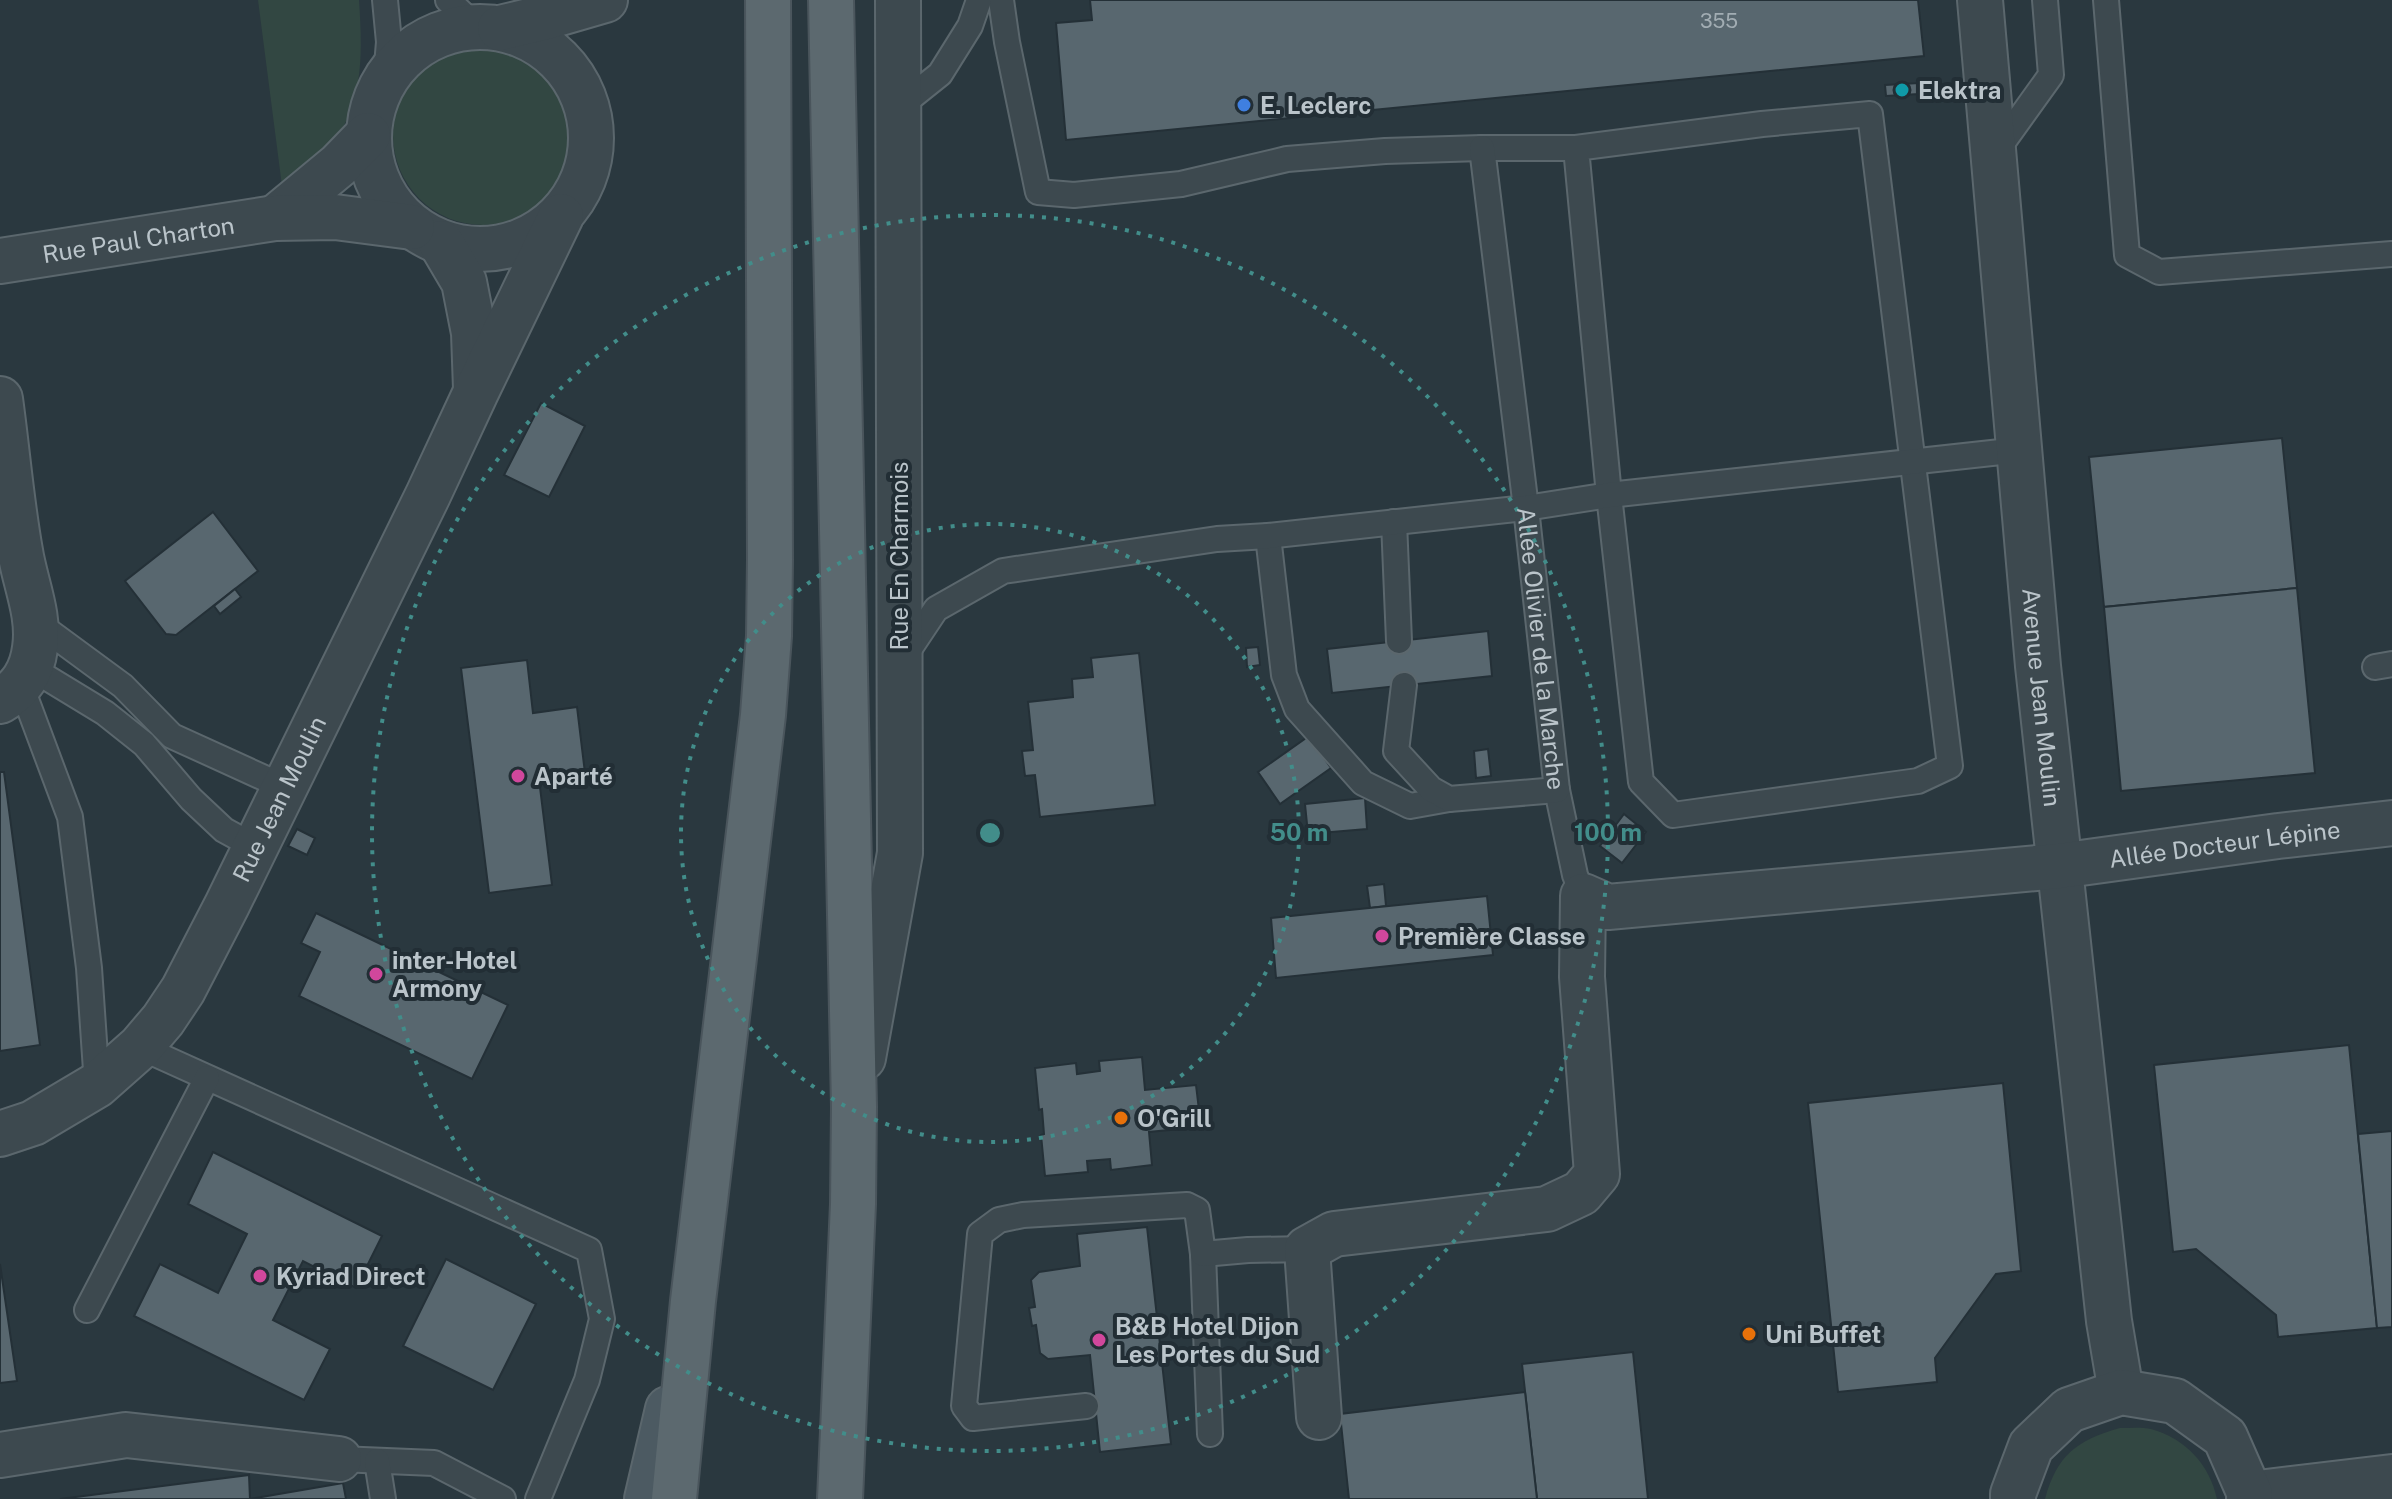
<svg xmlns="http://www.w3.org/2000/svg" width="2392" height="1499" font-family="'Public Sans',sans-serif">
  <style>
    .green { fill: #324742 }
    .building { fill: #58676f; stroke: #243037; stroke-width: 2 }
    .lines { fill: none; stroke-linecap: round; stroke-linejoin: round }
    .service-casing { stroke: #5b676d; stroke-width: 28 }
    .minor-casing { stroke: #5b676d; stroke-width: 48 }
    .tertiary-casing { stroke: #5b676d; stroke-width: 48 }
    .secondary-casing { stroke: #5b676d; stroke-width: 48 }
    .primary-casing { stroke: #4a555c; stroke-width: 48 }
    .service { stroke: #3d494f; stroke-width: 24 }
    .minor { stroke: #3d494f; stroke-width: 44 }
    .tertiary { stroke: #3d494f; stroke-width: 44 }
    .secondary { stroke: #4c5a62; stroke-width: 44 }
    .primary { stroke: #5c696f; stroke-width: 44 }
    .ring { fill: none; stroke: #428d8a; stroke-width: 4; stroke-dasharray: 4 8 }
    .culture-dot { fill: #0f9aa8; stroke: #222e35; stroke-width: 3 }
    .shop-dot { fill: #3f7fe0; stroke: #222e35; stroke-width: 3 }
    .hotel-dot { fill: #d1479c; stroke: #222e35; stroke-width: 3 }
    .food-dot { fill: #e8710a; stroke: #222e35; stroke-width: 3 }
    .labels { text-anchor: middle; dominant-baseline: central; stroke-width: 8; stroke-linejoin: round; paint-order: stroke }
    .number-label { font-size: 20px; fill: #a2adb3 }
    .poi-label { font-size: 24px; font-weight: bold; fill: #bac4ca; stroke: #222e35; text-anchor: start }
    .street-label { font-size: 24px; fill: #bac4ca; stroke: #222e35 }
    .centre { fill: #428d8a; stroke: #222e35; stroke-width: 4 }
    .ring-label { font-size: 24px; text-anchor: middle; font-weight: bold; fill: #428d8a; stroke: #222e35; stroke-width: 8; stroke-linejoin: round; paint-order: stroke }
  </style>
  <rect width="100%" height="100%" fill="#2a383f"/>
  <g class="green">
    <path d="M258,0H359C363,61 364,108 323,157C313,169 295,177 282,186Z"/>
    <circle cx="483" cy="135" r="90"/>
    <path d="M2120,1428C2130,1428 2142,1427 2151,1429C2185,1438 2210,1465 2217,1499H2045C2057,1455 2077,1440 2120,1428Z"/>
  </g>
  <g class="building">
    <polygon points="1090,0 1918,0 1924,56 1066,140 1056,23 1092,20"/>
    <polygon points="1919,83 1919,94 1886,96 1885,85"/>
    <polygon points="541,403 585,426 549,497 504,475"/>
    <polygon points="2282,438 2297,588 2104,607 2089,457"/>
    <polygon points="213,512 258,571 176,635 166,634 125,581"/>
    <polygon points="2297,588 2315,773 2121,791 2104,607"/>
    <polygon points="235,589 241,597 220,614 214,606"/>
    <polygon points="1488,631 1492,676 1332,693 1327,649"/>
    <polygon points="1258,647 1260,665 1247,667 1246,648"/>
    <polygon points="1139,653 1155,805 1040,817 1035,775 1025,776 1022,751 1033,750 1028,702 1073,697 1072,679 1093,677 1091,658"/>
    <polygon points="527,660 533,713 577,707 585,773 539,779 552,885 489,893 461,668"/>
    <polygon points="1309,736 1331,768 1280,804 1258,772"/>
    <polygon points="1488,749 1491,776 1476,778 1474,751"/>
    <polygon points="0,772 4,772 40,1045 0,1051"/>
    <polygon points="1365,798 1367,829 1308,834 1305,804"/>
    <polygon points="1624,814 1646,832 1622,863 1600,846"/>
    <polygon points="297,829 315,838 307,855 288,846"/>
    <polygon points="1384,884 1386,906 1370,908 1367,886"/>
    <polygon points="1487,896 1493,955 1276,978 1271,918"/>
    <polygon points="316,913 508,1005 472,1079 299,996 320,952 301,943"/>
    <polygon points="2349,1045 2377,1328 2278,1337 2276,1315 2196,1249 2173,1252 2154,1065"/>
    <polygon points="1142,1057 1145,1090 1196,1085 1201,1127 1149,1132 1152,1165 1111,1170 1110,1159 1087,1161 1088,1172 1045,1176 1041,1135 1044,1134 1042,1109 1039,1110 1035,1068 1076,1063 1077,1074 1100,1071 1099,1061"/>
    <polygon points="2003,1083 2021,1271 1996,1274 1935,1358 1937,1382 1838,1392 1808,1103"/>
    <polygon points="2392,1131 2392,1327 2377,1328 2358,1134"/>
    <polygon points="213,1152 382,1236 356,1288 303,1261 273,1320 330,1349 304,1400 134,1316 160,1264 218,1293 247,1234 188,1204"/>
    <polygon points="1147,1227 1171,1444 1100,1452 1090,1355 1048,1359 1040,1353 1036,1325 1032,1326 1029,1308 1035,1307 1031,1280 1039,1272 1080,1266 1077,1234"/>
    <polygon points="446,1259 536,1304 493,1390 403,1346"/>
    <polygon points="0,1264 17,1381 0,1383"/>
    <polygon points="1633,1352 1648,1499 1537,1499 1522,1364"/>
    <polygon points="1525,1392 1537,1499 1349,1499 1340,1414"/>
    <polygon points="249,1475 250,1499 343,1483 346,1499 60,1499"/>
  </g>
  <g class="lines">
    <g class="service-casing">
      <g id="service">
        <polyline points="385,0 389,42 386,77"/>
        <polyline points="448,0 475,26"/>
        <polyline points="1001,0 1007,42 1038,192 1074,195 1181,184 1287,159 1385,151 1482,148 1576,148 1762,124 1870,114 1950,766 1918,781 1673,815 1641,782 1609,495 1576,148"/>
        <polyline points="2106,0 2127,255 2159,272 2392,254"/>
        <polyline points="900,106 940,74 970,26 979,0"/>
        <path id="s1" d="M1482,148L1526,508L1557,790L1575,875L1583,896"/>
        <polyline points="1995,153 2051,75 2045,0"/>
        <polyline points="1394,522 1399,641"/>
        <polyline points="1268,536 1284,675 1297,709 1363,783 1410,806 1449,799"/>
        <polyline points="36,622 123,686 172,736 284,787"/>
        <polyline points="904,657 936,609 1003,571 1217,539 1268,536 1526,508 1609,495 2019,450"/>
        <polyline points="2375,667 2392,664"/>
        <polyline points="31,668 105,713 144,744 191,799 224,830 255,847"/>
        <polyline points="1404,685 1396,751 1431,789 1449,799 1557,790"/>
        <polyline points="21,686 70,817 89,968 97,1085"/>
        <polyline points="140,1047 589,1250 602,1319 587,1380 538,1499"/>
        <polyline points="1203,1254 1210,1434"/>
        <polyline points="87,1310 207,1078"/>
        <polyline points="1086,1406 973,1418 964,1406 980,1234 999,1220 1023,1215 1187,1205 1197,1210 1203,1254 1248,1250 1307,1249"/>
        <polyline points="339,1459 434,1463 503,1499"/>
        <polyline points="377,1461 383,1499"/>
      </g>
    </g>
    <g class="minor-casing">
      <g id="minor">
        <path id="s2" d="M1980,0L2038,666L2109,1321L2121,1392"/>
        <circle cx="480" cy="138" r="111"/>
        <polyline points="500,28 550,16 605,0"/>
        <polyline points="275,218 339,165 368,135"/>
        <polyline points="441,243 464,282 474,333 476,389"/>
        <path id="s3" d="M0,261L275,218L335,217L412,227"/>
        <path d="M0,399C7,449 11,501 20,551C25,583 40,615 35,648C32,672 21,689 0,701"/>
        <polyline points="863,1058 900,853 898,0"/>
        <path id="s4" d="M0,1134L33,1123L97,1085L140,1047L163,1020L183,990L227,905L428,495L476,392L561,216"/>
        <path id="s5" d="M1319,1417L1307,1249L1334,1234L1547,1209L1581,1193L1597,1174L1582,977L1583,896L1608,907L2059,866L2278,836L2392,823"/>
        <polyline points="0,1455 126,1435 339,1459"/>
        <polyline points="2250,1494 2392,1477"/>
      </g>
    </g>
    <g class="tertiary-casing">
      <polyline id="tertiary" points="2013,1499 2013,1494 2031,1446 2069,1410 2121,1392 2175,1401 2225,1437 2250,1494 2249,1499"/>
    </g>
    <g class="secondary-casing">
      <polyline id="secondary" points="647,1499 668,1409"/>
    </g>
    <g class="primary-casing">
      <g id="primary">
        <polyline points="831,0 854,1107 853,1204 840,1499"/>
        <polyline points="674,1499 693,1301 763,715 769,636 770,559 768,0"/>
      </g>
    </g>
    <use href="#service" class="service"/>
    <use href="#minor" class="minor"/>
    <use href="#tertiary" class="tertiary"/>
    <use href="#secondary" class="secondary"/>
    <use href="#primary" class="primary"/>
  </g>
  <g class="ring">
    <circle cx="990" cy="833" r="309"/>
    <circle cx="990" cy="833" r="618"/>
  </g>
  <circle class="culture-dot" cx="1902" cy="90" r="8"/>
  <circle class="shop-dot" cx="1244" cy="105" r="8"/>
  <g class="hotel-dot">
    <circle cx="518" cy="776" r="8"/>
    <circle cx="1382" cy="936" r="8"/>
    <circle cx="376" cy="974" r="8"/>
    <circle cx="260" cy="1276" r="8"/>
    <circle cx="1099" cy="1340" r="8"/>
  </g>
  <g class="food-dot">
    <circle cx="1121" cy="1118" r="8"/>
    <circle cx="1749" cy="1334" r="8"/>
  </g>
  <g class="labels">
    <g class="number-label">
      <text x="1719" y="21">355</text>
    </g>
    <g class="poi-label">
      <text x="1918" y="90">Elektra</text>
      <text x="1260" y="105">E. Leclerc</text>
      <text x="534" y="776">Aparté</text>
      <text x="1398" y="936">Première Classe</text>
      <text x="392" y="960">inter-Hotel<tspan x="392" dy="28">Armony</tspan></text>
      <text x="1137" y="1118">O'Grill</text>
      <text x="276" y="1276">Kyriad Direct</text>
      <text x="1115" y="1326">B&amp;B Hotel Dijon<tspan x="1115" dy="28">Les Portes du Sud</tspan></text>
      <text x="1765" y="1334">Uni Buffet</text>
    </g>
    <g class="street-label">
      <text stroke="none"><textPath href="#s3" startOffset="140">Rue Paul Charton</textPath></text>
      <text transform="translate(899 556) rotate(-90)">Rue En Charmois</text>
      <text stroke="none"><textPath href="#s1" startOffset="504">Allée Olivier de la Marche</textPath></text>
      <text stroke="none"><textPath href="#s2" startOffset="700">Avenue Jean Moulin</textPath></text>
      <text stroke="none"><textPath href="#s4" startOffset="452">Rue Jean Moulin</textPath></text>
      <text stroke="none"><textPath href="#s5" startOffset="1402">Allée Docteur Lépine</textPath></text>
    </g>
  </g>
  <circle cx="990" cy="833" r="12" class="centre"/>
  <g class="ring-label">
    <text x="1299" y="841">50 m</text>
    <text x="1608" y="841">100 m</text>
  </g>
</svg>
